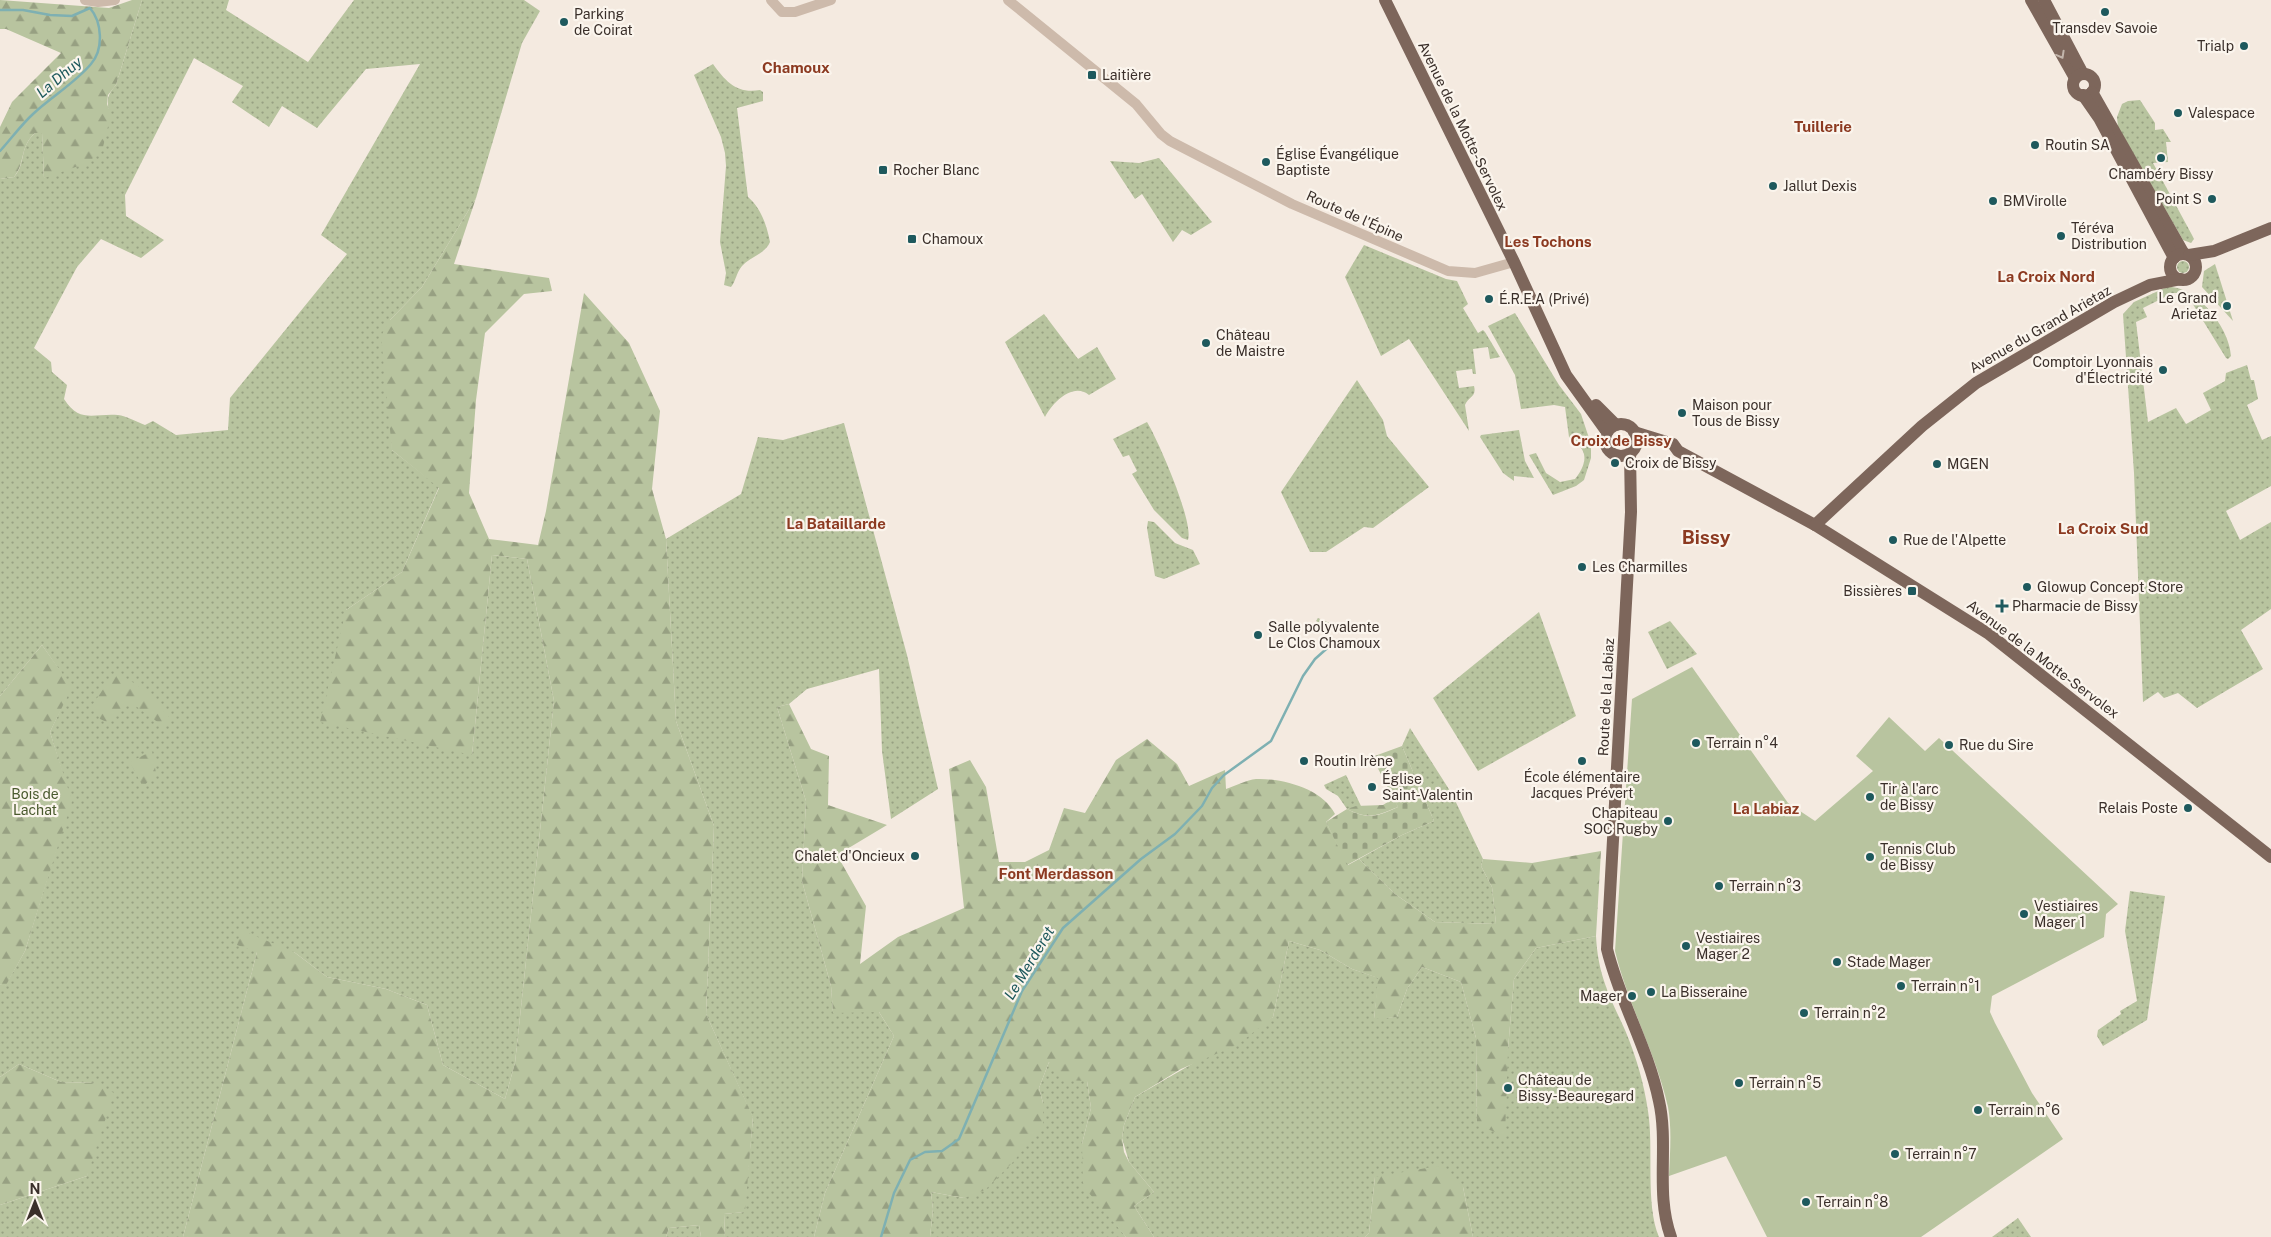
<svg xmlns="http://www.w3.org/2000/svg" width="2271" height="1237" font-family="'Public Sans',sans-serif">
  <style>
    .green { fill: url(#green-dots); fill-rule: evenodd }
    .forest { fill: url(#forest-firs) }
    .cemetery { fill: url(#cemetery-stones) }
    .pitch { fill: #b8c49f }
    .lines { fill: none; stroke-linecap: round; stroke-linejoin: round }
    .stream { stroke: #7eb0b2; stroke-width: 2.5 }
    .minor { stroke: #cdbaab; stroke-width: 10 }
    .major { stroke: #7d665b; stroke-width: 12 }
    .oneway { stroke: #c2b5ab }
    .poi-dot { fill: #1e595d; stroke: #fbf5ed; stroke-width: 2 }
    .labels { text-anchor: middle; dominant-baseline: central; stroke-width: 4.5; stroke-linejoin: round; paint-order: stroke }
    .poi-label { font-size: 14px; fill: #3a2f2a; stroke: #fbf5ed; text-anchor: start }
    .street-label { font-size: 14px; fill: #3a2f2a; stroke: #fbf5ed }
    .park-label { font-size: 14px; fill: #49592d; stroke: #fbf5ed }
    .neighbourhood-label { font-size: 15px; font-weight: bold; fill: #8c3a21; stroke: #fbf5ed }
    .water-label { font-size: 15px; font-style: italic; fill: #1e595d; stroke: #fbf5ed }
    .district-label { font-size: 19px; font-weight: bold; fill: #8c3a21; stroke: #fbf5ed }
  </style>
  <defs>
    <pattern id="green-dots" width="8" height="8" patternUnits="userSpaceOnUse" patternTransform="scale(1.25)"><rect width="8" height="8" fill="#b8c49f"/><path d="M2 2h.1M6 6h.1" fill="none" stroke="#97a082" stroke-width="1.8" stroke-linecap="round"/></pattern>
    <pattern id="forest-firs" width="22" height="20" patternUnits="userSpaceOnUse" patternTransform="scale(1.25)"><rect width="22" height="20" fill="#b8c49f"/><path d="M5 1l3.5 6h-7zM16 11l3.5 6h-7z" fill="#97a082"/></pattern>
    <pattern id="cemetery-stones" width="16" height="16" patternUnits="userSpaceOnUse" patternTransform="scale(1.25)"><rect width="16" height="16" fill="#b8c49f"/><path d="M2 7V4a2 2 0 0 1 4 0v3zM10 15v-3a2 2 0 0 1 4 0v3z" fill="#97a082"/></pattern>
  </defs>
  <rect width="100%" height="100%" fill="#f4eae0"/>
  <g class="green">
    <path d="M142,0H229L226,10L308,62L354,0H524L540,11L522,43L476,198L422,287L390,320L392,450L439,487L402,572L346,610L472,755L492,555L527,559L554,701L515,1063L505,1099L443,1065L427,1005L386,989L327,977L294,952H257L183,1237H0V1205L87,1176L95,1083L61,1082L19,1064L0,1077V984L5,986L25,951L71,801L50,732L71,687L42,645L0,696V179L14,177C27,162 18,149 35,133L42,132L44,178L110,114C106,101 107,95 116,85ZM194,58L243,86L232,102L269,127L282,106L317,128L366,69L420,64L321,235L347,254L230,398L228,430L176,435L153,421L145,425C137,422 126,416 118,415C94,413 80,424 64,399L67,385L52,372L51,362L34,348L77,267L101,239L141,258L164,240L126,216L125,195Z"/>
    <path d="M713,64C726,82 737,94 760,90L763,92V101L737,108L748,197C761,208 767,226 770,242C765,254 750,257 742,266C736,273 736,281 731,287L724,285L726,273L720,242L726,166L725,153L721,137L694,75Z"/>
    <polygon points="2140,100 2155,123 2155,130 2163,129 2171,142 2166,142 2168,162 2153,163 2192,235 2194,239 2191,243 2183,240 2118,127 2117,117 2122,104 2128,101"/>
    <polygon points="1159,158 1212,222 1191,235 1182,230 1173,242 1142,194 1135,199 1110,161 1139,163"/>
    <path d="M1364,245L1446,279L1457,281L1468,304L1463,308L1478,333L1483,330L1485,332L1500,357L1490,359L1488,347L1473,349L1476,374H1473L1472,369L1456,371L1459,388L1474,386C1477,397 1468,397 1465,405L1469,431L1409,339L1381,356L1345,277Z"/>
    <circle cx="2183" cy="267" r="6"/>
    <polygon points="2215,264 2233,321 2202,287 2204,271"/>
    <path d="M2167,287C2196,285 2230,328 2231,356L2228,359L2226,358L2186,293H2173L2143,308L2147,317L2136,322L2148,422L2176,408L2186,424L2188,423L2211,410L2203,393L2225,381L2226,373L2247,365L2251,380H2254L2258,399L2247,405L2262,440L2271,436V486L2226,511L2240,540L2271,522V609L2241,630L2263,669L2197,708L2178,693L2164,698L2158,692L2143,702L2134,473L2123,314L2134,302Z"/>
    <path d="M1515,313L1559,385L1581,414L1591,444V458L1584,480L1576,486L1553,495L1529,455L1536,453L1546,473L1560,482L1575,479C1583,469 1590,455 1578,445C1574,441 1572,441 1569,437L1565,407L1554,405L1521,409L1515,375L1488,326Z"/>
    <path d="M1044,314L1078,359L1097,347L1116,379L1089,395C1073,382 1053,402 1045,417L1005,342Z"/>
    <polygon points="1357,380 1383,420 1387,436 1429,487 1373,528 1364,527 1326,552 1310,552 1281,492"/>
    <path d="M1147,422C1158,440 1194,522 1188,540L1182,538L1154,510L1132,474L1137,471L1129,455L1123,457L1113,439Z"/>
    <polygon points="844,423 907,655 938,789 891,819 882,751 879,669 807,689 789,704 777,707 806,801 802,881 831,986 833,1012 879,1012 894,1036 825,1193 814,1237 725,1237 724,1214 744,1212 753,1118 706,1014 714,826 676,721 666,539 741,494 758,437 783,440"/>
    <polygon points="1519,430 1525,461 1534,478 1514,476 1514,481 1503,473 1480,437 1481,435"/>
    <polygon points="1148,521 1154,522 1175,543 1193,550 1200,564 1164,579 1155,576 1147,528"/>
    <polygon points="1539,612 1576,716 1478,771 1433,698"/>
    <path d="M1318,618L1337,626C1332,630 1322,626 1316,621Z"/>
    <polygon points="1670,621 1697,654 1667,669 1648,632"/>
    <polygon points="1410,728 1452,794 1483,859 1481,866 1492,887 1496,924 1435,922 1395,894 1359,859 1402,835 1434,821 1402,746"/>
    <polygon points="1346,775 1361,806 1347,809 1338,796 1326,789 1324,785"/>
    <polygon points="2130,891 2165,896 2147,1020 2103,1046 2097,1036 2098,1030 2121,1014 2120,1011 2137,1001 2125,931"/>
    <path d="M1596,936C1598,975 1609,995 1625,1030C1636,1056 1644,1083 1648,1111C1654,1148 1645,1204 1659,1237H1473L1463,1187L1375,1177L1369,1233L1365,1237H1154L1134,1206L1154,1192L1129,1162L1122,1138L1124,1125L1135,1097L1273,1017L1289,941L1320,950L1352,969L1379,978L1374,1018L1397,1017L1407,989L1422,967L1461,982L1476,1038L1477,1125L1508,1049L1514,979L1536,948Z"/>
    <polygon points="1049,1062 1087,1081 1091,1108 1082,1144 1113,1220 1126,1237 930,1237 933,1209 931,1192 964,1198 1043,1103 1039,1088"/>
    <polygon points="2018,1218 2031,1237 1992,1237"/>
    <polygon points="699,1225 701,1237 666,1237 669,1228"/>
  </g>
  <g class="forest">
    <path d="M0,0L109,8L132,0H142L116,85L108,95L107,104L111,114L102,151L87,163L44,178L42,133H35C19,148 26,162 14,177L0,179V127L12,102L61,53L6,29H0Z"/>
    <polygon points="476,198 454,264 549,278 552,291 524,294 485,333 476,400 469,493 489,539 538,545 546,511 584,293 629,343 660,411 652,489 666,539 676,721 714,826 706,1014 753,1117 745,1212 724,1214 725,1237 701,1237 699,1225 669,1228 666,1237 183,1237 257,952 237,945 241,930 294,952 327,977 386,989 427,1005 443,1065 505,1099 515,1063 554,701 527,559 492,555 472,755 320,722 346,610 402,572 439,488 392,450 381,336 390,320 422,287"/>
    <polygon points="42,645 72,687 50,732 72,801 25,951 5,987 0,984 0,696"/>
    <path d="M113,675C137,677 156,704 172,720L163,726L133,704L121,708L109,723L100,719L93,704Z"/>
    <path d="M789,704L811,749L829,756L828,805L887,825L837,855L866,906L860,964L898,937L964,908L949,769L970,760L986,787L999,862H1025L1049,850L1064,808L1085,813L1116,760L1147,739L1177,764L1189,786L1225,770L1226,789C1235,786 1247,780 1256,779C1283,778 1323,789 1335,814L1326,822L1348,865L1359,859L1395,894L1435,922L1496,924L1492,887L1481,866L1483,859L1532,863L1601,851L1596,936L1536,948L1514,979L1508,1049L1505,1136L1477,1125L1476,1038L1461,982L1422,967L1407,989L1397,1017L1374,1019L1378,978L1352,969L1320,950L1289,941L1273,1017L1237,1045L1181,1069L1135,1097L1124,1125L1122,1138L1124,1152L1129,1162L1154,1192L1134,1206L1154,1237H1126L1083,1186L1082,1144L1091,1108L1087,1081L1064,1080L1049,1062L1039,1088L1043,1103V1125L1013,1162L985,1190L964,1198L931,1192L933,1209L930,1237H814L825,1193L894,1036L879,1012L833,1013L831,986L802,881L806,801L777,707Z"/>
    <polygon points="152,751 156,773 143,787 130,762"/>
    <path d="M1394,798L1398,807C1376,816 1369,820 1347,809L1356,806L1383,805Z"/>
    <polygon points="19,1064 61,1082 95,1083 114,1093 87,1176 0,1205 0,1077"/>
    <polygon points="1438,1166 1463,1187 1473,1237 1365,1237 1369,1233 1375,1177"/>
  </g>
  <path class="cemetery" d="M1402,746L1434,821L1402,835L1347,865L1326,822L1347,809C1369,820 1376,817 1398,807L1372,757Z"/>
  <path class="pitch" d="M1692,667L1788,803L1815,821L1873,771L1856,756L1889,717L1925,751L1939,738L2118,904L2106,914L2104,937L1992,996L1990,1012L1995,1023L2032,1093L2063,1139L1921,1237H1767L1726,1156L1669,1176C1670,1153 1672,1129 1668,1107C1656,1053 1628,1005 1615,951L1632,699Z"/>
  <g class="lines">
    <g class="stream">
      <path d="M0,10H23L50,15L72,16L90,8C102,22 104,49 91,64C75,83 51,97 33,114C21,125 11,139 0,151"/>
      <polyline points="881,1237 894,1193 910,1160 925,1152 942,1151 959,1139 1022,991 1063,928 1141,859 1175,834 1202,806 1212,788 1224,775 1271,741 1303,676 1315,659 1333,643"/>
    </g>
    <g class="minor">
      <polyline points="85,0 98,2 115,0"/>
      <polyline points="771,0 782,12 795,12 831,0"/>
      <polyline points="1008,0 1136,104 1161,134 1170,141 1292,204 1448,271 1475,273 1514,262"/>
    </g>
    <g class="major">
      <polyline points="1385,0 1514,262 1566,375 1607,432"/>
      <polyline points="2031,0 2075,78"/>
      <polyline points="2044,0 2083,74"/>
      <circle cx="2084" cy="85" r="11"/>
      <polyline points="2092,92 2184,254"/>
      <polyline points="2083,95 2099,118 2174,258"/>
      <circle cx="2183" cy="267" r="13"/>
      <polyline points="2189,255 2214,251 2271,228"/>
      <polyline points="1596,405 1616,425"/>
      <circle cx="1621" cy="440" r="16"/>
      <polyline points="1634,432 1673,444 1678,451 1815,525 1989,634 2271,857"/>
      <path d="M1630,453L1631,512L1607,949C1620,1002 1648,1048 1659,1101C1669,1145 1655,1194 1671,1237"/>
      <polyline points="1815,525 1922,426 1976,383 2114,302 2150,285 2181,279"/>
    </g>
  </g>
  <defs><path id="oneway-chevron" d="M-2-3.5L2.5 0L-2 3.5" fill="none" stroke-width="1.6" stroke-linecap="round" stroke-linejoin="round" transform="scale(1.25)"/></defs>
  <use class="oneway" href="#oneway-chevron" transform="translate(2061 55) rotate(61)"/>
  <g class="poi-dot">
    <circle cx="2105" cy="12" r="5"/>
    <circle cx="564" cy="22" r="5"/>
    <circle cx="2244" cy="46" r="5"/>
    <rect x="1087" y="70" width="10" height="10" rx="2.5"/>
    <circle cx="2178" cy="113" r="5"/>
    <circle cx="2035" cy="145" r="5"/>
    <circle cx="2161" cy="158" r="5"/>
    <circle cx="1266" cy="162" r="5"/>
    <rect x="878" y="165" width="10" height="10" rx="2.5"/>
    <circle cx="1773" cy="186" r="5"/>
    <circle cx="2212" cy="199" r="5"/>
    <circle cx="1993" cy="201" r="5"/>
    <circle cx="2061" cy="236" r="5"/>
    <rect x="907" y="234" width="10" height="10" rx="2.5"/>
    <circle cx="1489" cy="299" r="5"/>
    <circle cx="2227" cy="306" r="5"/>
    <circle cx="1206" cy="343" r="5"/>
    <circle cx="2163" cy="370" r="5"/>
    <circle cx="1682" cy="413" r="5"/>
    <circle cx="1615" cy="463" r="5"/>
    <circle cx="1937" cy="464" r="5"/>
    <circle cx="1893" cy="540" r="5"/>
    <circle cx="1582" cy="567" r="5"/>
    <circle cx="2027" cy="587" r="5"/>
    <rect x="1907" y="586" width="10" height="10" rx="2.5"/>
    <path d="M1999.5 598.5h5v5h5v5h-5v5h-5v-5h-5v-5h5z"/>
    <circle cx="1258" cy="635" r="5"/>
    <circle cx="1696" cy="743" r="5"/>
    <circle cx="1949" cy="745" r="5"/>
    <circle cx="1304" cy="761" r="5"/>
    <circle cx="1582" cy="761" r="5"/>
    <circle cx="1372" cy="787" r="5"/>
    <circle cx="1870" cy="797" r="5"/>
    <circle cx="2188" cy="808" r="5"/>
    <circle cx="1668" cy="821" r="5"/>
    <circle cx="915" cy="856" r="5"/>
    <circle cx="1870" cy="857" r="5"/>
    <circle cx="1719" cy="886" r="5"/>
    <circle cx="2024" cy="914" r="5"/>
    <circle cx="1686" cy="946" r="5"/>
    <circle cx="1837" cy="962" r="5"/>
    <circle cx="1901" cy="986" r="5"/>
    <circle cx="1651" cy="992" r="5"/>
    <circle cx="1632" cy="996" r="5"/>
    <circle cx="1804" cy="1013" r="5"/>
    <circle cx="1739" cy="1083" r="5"/>
    <circle cx="1508" cy="1088" r="5"/>
    <circle cx="1978" cy="1110" r="5"/>
    <circle cx="1895" cy="1154" r="5"/>
    <circle cx="1806" cy="1202" r="5"/>
  </g>
  <g class="labels">
    <g class="poi-label">
      <text x="574" y="14">Parking<tspan x="574" dy="16">de Coirat</tspan></text>
      <text x="2105" y="28" text-anchor="middle">Transdev Savoie</text>
      <text x="2234" y="46" text-anchor="end">Trialp</text>
      <text x="1102" y="75">Laitière</text>
      <text x="2188" y="113">Valespace</text>
      <text x="2045" y="145">Routin SA</text>
      <text x="1276" y="154">Église Évangélique<tspan x="1276" dy="16">Baptiste</tspan></text>
      <text x="893" y="170">Rocher Blanc</text>
      <text x="2161" y="174" text-anchor="middle">Chambéry Bissy</text>
      <text x="1783" y="186">Jallut Dexis</text>
      <text x="2202" y="199" text-anchor="end">Point S</text>
      <text x="2003" y="201">BMVirolle</text>
      <text x="2071" y="228">Téréva<tspan x="2071" dy="16">Distribution</tspan></text>
      <text x="922" y="239">Chamoux</text>
      <text x="2217" y="298" text-anchor="end">Le Grand<tspan x="2217" dy="16">Arietaz</tspan></text>
      <text x="1499" y="299">É.R.E.A (Privé)</text>
      <text x="1216" y="335">Château<tspan x="1216" dy="16">de Maistre</tspan></text>
      <text x="2153" y="362" text-anchor="end">Comptoir Lyonnais<tspan x="2153" dy="16">d'Électricité</tspan></text>
      <text x="1692" y="405">Maison pour<tspan x="1692" dy="16">Tous de Bissy</tspan></text>
      <text x="1625" y="463">Croix de Bissy</text>
      <text x="1947" y="464">MGEN</text>
      <text x="1903" y="540">Rue de l'Alpette</text>
      <text x="1592" y="567">Les Charmilles</text>
      <text x="2037" y="587">Glowup Concept Store</text>
      <text x="1902" y="591" text-anchor="end">Bissières</text>
      <text x="2012" y="606">Pharmacie de Bissy</text>
      <text x="1268" y="627">Salle polyvalente<tspan x="1268" dy="16">Le Clos Chamoux</tspan></text>
      <text x="1706" y="743">Terrain n°4</text>
      <text x="1959" y="745">Rue du Sire</text>
      <text x="1314" y="761">Routin Irène</text>
      <text x="1582" y="777" text-anchor="middle">École élémentaire<tspan x="1582" dy="16">Jacques Prévert</tspan></text>
      <text x="1382" y="779">Église<tspan x="1382" dy="16">Saint-Valentin</tspan></text>
      <text x="1880" y="789">Tir à l'arc<tspan x="1880" dy="16">de Bissy</tspan></text>
      <text x="2178" y="808" text-anchor="end">Relais Poste</text>
      <text x="1658" y="813" text-anchor="end">Chapiteau<tspan x="1658" dy="16">SOC Rugby</tspan></text>
      <text x="1880" y="849">Tennis Club<tspan x="1880" dy="16">de Bissy</tspan></text>
      <text x="905" y="856" text-anchor="end">Chalet d'Oncieux</text>
      <text x="1729" y="886">Terrain n°3</text>
      <text x="2034" y="906">Vestiaires<tspan x="2034" dy="16">Mager 1</tspan></text>
      <text x="1696" y="938">Vestiaires<tspan x="1696" dy="16">Mager 2</tspan></text>
      <text x="1847" y="962">Stade Mager</text>
      <text x="1911" y="986">Terrain n°1</text>
      <text x="1661" y="992">La Bisseraine</text>
      <text x="1622" y="996" text-anchor="end">Mager</text>
      <text x="1814" y="1013">Terrain n°2</text>
      <text x="1518" y="1080">Château de<tspan x="1518" dy="16">Bissy-Beauregard</tspan></text>
      <text x="1749" y="1083">Terrain n°5</text>
      <text x="1988" y="1110">Terrain n°6</text>
      <text x="1905" y="1154">Terrain n°7</text>
      <text x="1816" y="1202">Terrain n°8</text>
    </g>
    <g class="street-label">
      <text transform="translate(1463 126) rotate(64)">Avenue de la Motte-Servolex</text>
      <text transform="translate(1355 216) rotate(24)">Route de l'Épine</text>
      <text transform="translate(2040 329) rotate(-30)">Avenue du Grand Arietaz</text>
      <text transform="translate(2043 659) rotate(37)">Avenue de la Motte-Servolex</text>
      <text transform="translate(1606 697) rotate(-87)">Route de la Labiaz</text>
    </g>
    <g class="park-label">
      <text x="35" y="794">Bois de<tspan x="35" dy="16">Lachat</tspan></text>
    </g>
    <g class="neighbourhood-label">
      <text x="796" y="67">Chamoux</text>
      <text x="1823" y="126">Tuillerie</text>
      <text x="1548" y="241">Les Tochons</text>
      <text x="2046" y="276">La Croix Nord</text>
      <text x="1621" y="440">Croix de Bissy</text>
      <text x="836" y="523">La Bataillarde</text>
      <text x="2103" y="528">La Croix Sud</text>
      <text x="1766" y="808">La Labiaz</text>
      <text x="1056" y="873">Font Merdasson</text>
    </g>
    <g class="water-label">
      <text transform="translate(59 77) rotate(-40)">La Dhuy</text>
      <text transform="translate(1029 963) rotate(-59)">Le Merderet</text>
    </g>
    <g class="district-label">
      <text x="1706" y="537">Bissy</text>
    </g>
  </g>
  <g transform="translate(35 1202)" stroke="#fbf5ed" stroke-width="4" paint-order="stroke">
  <path d="M0-4L9 19L0 12L-9 19Z" fill="#3a2f2a"/>
  <text y="-8" font-size="14" font-weight="bold" text-anchor="middle" fill="#3a2f2a">N</text>
  </g>
</svg>
